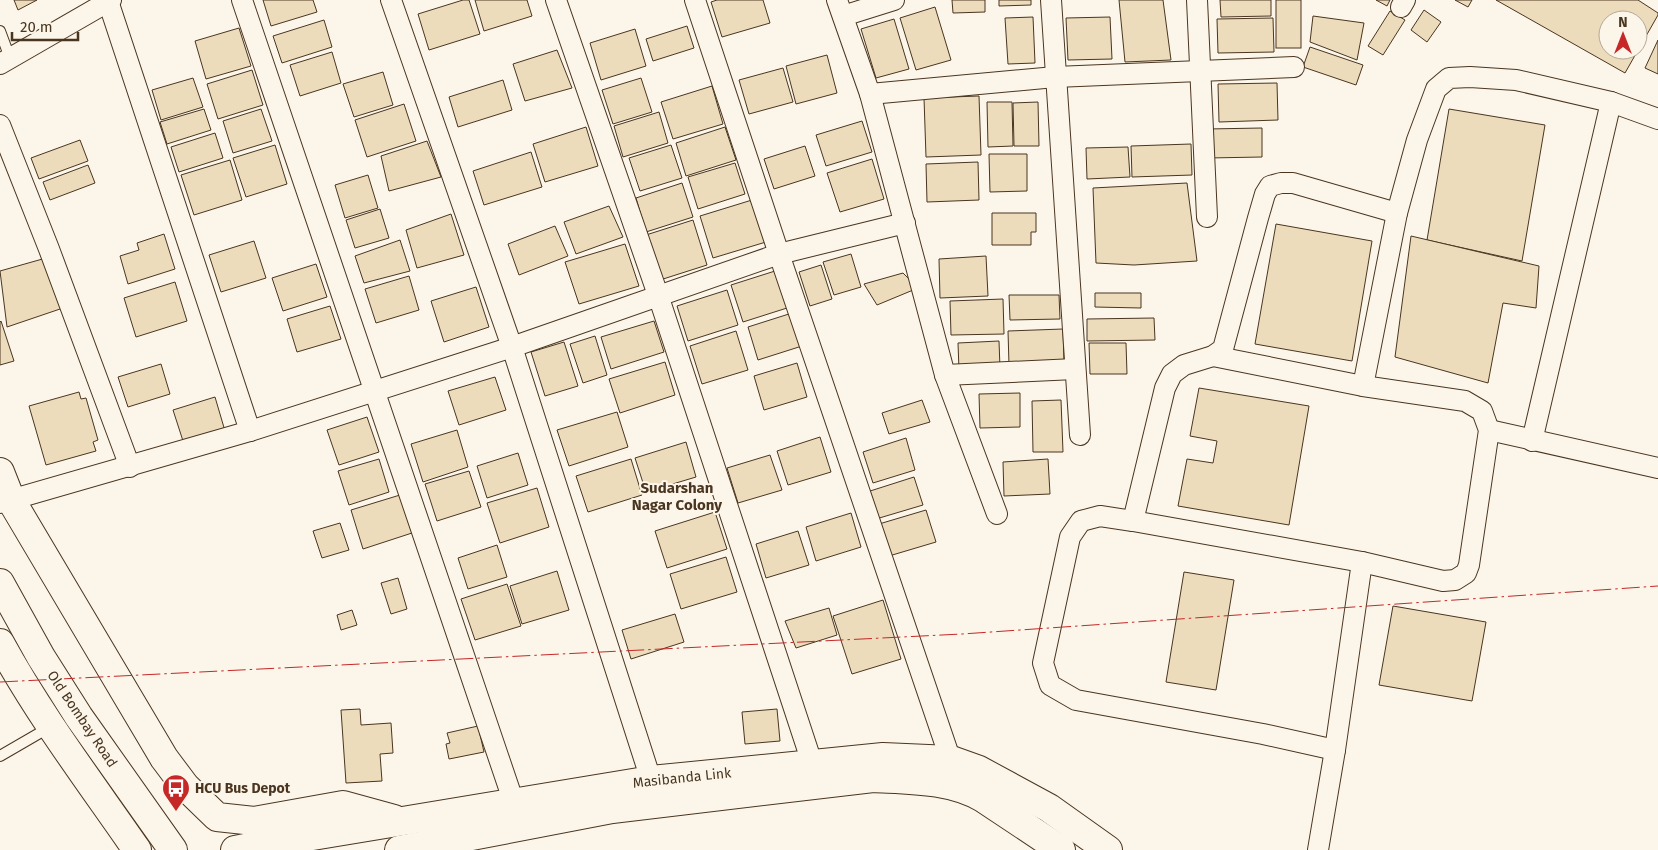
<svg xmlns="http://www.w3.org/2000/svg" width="1658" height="850" font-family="'Fira Sans',sans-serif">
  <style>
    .building { fill: #ecdcbc; stroke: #4a3520; fill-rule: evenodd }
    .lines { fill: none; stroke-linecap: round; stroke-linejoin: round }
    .lane-casing { stroke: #4a3520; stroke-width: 12 }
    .street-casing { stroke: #4a3520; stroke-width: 22 }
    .secondary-casing { stroke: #4a3520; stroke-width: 30 }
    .primary-casing { stroke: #4a3520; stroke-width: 30 }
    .lane { stroke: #fbf6e9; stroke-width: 10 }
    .street { stroke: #fbf6e9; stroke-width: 20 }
    .secondary { stroke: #fbf6e9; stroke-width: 28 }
    .primary { stroke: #fbf6e9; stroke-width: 28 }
    .power { stroke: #c62828; stroke-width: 1; stroke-dasharray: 18 4 2.5 4; stroke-linecap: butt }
    .labels { text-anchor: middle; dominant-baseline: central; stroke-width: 4; stroke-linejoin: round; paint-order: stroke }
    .street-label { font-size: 14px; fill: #4a3520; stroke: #fbf6e9 }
    .poi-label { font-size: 14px; font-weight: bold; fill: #4a3520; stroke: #fbf6e9; text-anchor: start }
    .neighbourhood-label { font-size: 15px; font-weight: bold; fill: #4a3520; stroke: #fbf6e9 }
  </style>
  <rect width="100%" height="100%" fill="#fbf6e9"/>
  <g class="building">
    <polygon points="14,0 37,0 18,10"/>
    <polygon points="263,0 313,0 317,12 271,26"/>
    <polygon points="463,0 469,0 480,34 429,50 418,14"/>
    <polygon points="475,0 527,0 532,16 484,31"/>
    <polygon points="717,0 763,0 770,23 722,37 711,2"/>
    <polygon points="952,0 985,0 985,12 953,13"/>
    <polygon points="999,0 1031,0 1031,5 999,6"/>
    <polygon points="1119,0 1163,0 1171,60 1125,62"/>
    <polygon points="1220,0 1271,0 1271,16 1221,17"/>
    <rect x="1276" y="0" width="25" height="48"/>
    <polygon points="1376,0 1390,0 1387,6"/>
    <polygon points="1455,0 1472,0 1468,7"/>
    <path d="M1496,0H1638L1658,13V15L1625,73ZM1608,20H1638V50H1608Z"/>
    <polygon points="935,7 951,60 916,70 900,18"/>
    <polygon points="1424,10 1441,22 1427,42 1411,30"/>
    <polygon points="1390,11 1405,20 1383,55 1368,46"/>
    <polygon points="1313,16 1364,23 1357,60 1310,42"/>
    <polygon points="1033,17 1035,63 1008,64 1005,18"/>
    <polygon points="1110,17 1112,59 1068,60 1066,18"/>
    <polygon points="1273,18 1274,52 1218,53 1217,19"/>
    <polygon points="894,19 909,69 876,78 861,29"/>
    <polygon points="324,20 332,47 282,63 273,36"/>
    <polygon points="687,26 694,48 653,61 646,39"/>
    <polygon points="239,28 251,66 206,79 195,41"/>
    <polygon points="635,29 646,66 601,80 590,43"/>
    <polygon points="1658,40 1658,74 1645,68"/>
    <polygon points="1310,47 1363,65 1356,85 1303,67"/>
    <polygon points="557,50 572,88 525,101 513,64"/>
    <polygon points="332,52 341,83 300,96 290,65"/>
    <polygon points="827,55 837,93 796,104 786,66"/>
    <polygon points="783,68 793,102 749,114 739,80"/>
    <polygon points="252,70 263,105 218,119 207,84"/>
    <polygon points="383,72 393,105 354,117 343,84"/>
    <polygon points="193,78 203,107 161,120 152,90"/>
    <polygon points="641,78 652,112 613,124 602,90"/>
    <polygon points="503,80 512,110 458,127 449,97"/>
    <polygon points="1277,83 1278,120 1219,122 1218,84"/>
    <polygon points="712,86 723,124 673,139 661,102"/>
    <polygon points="979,96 981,155 926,157 924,98"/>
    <polygon points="987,102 1012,102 1013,146 988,147"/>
    <polygon points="1038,102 1039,146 1014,146 1013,103"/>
    <polygon points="404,104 416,141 367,157 355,120"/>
    <polygon points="204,109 211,130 167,144 160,122"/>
    <polygon points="261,109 272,141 233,153 223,121"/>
    <polygon points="1449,109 1545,125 1522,261 1427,240"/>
    <polygon points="659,112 668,143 623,157 614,126"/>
    <polygon points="862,121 872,152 826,166 816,135"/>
    <polygon points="586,127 598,166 545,182 533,144"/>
    <polygon points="725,127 736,160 686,176 676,143"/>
    <polygon points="1262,128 1262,157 1208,158 1207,129"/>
    <polygon points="215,133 223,158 179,172 171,147"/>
    <polygon points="80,140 88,161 39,179 31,158"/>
    <polygon points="427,141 441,177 389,191 381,156"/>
    <polygon points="1191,144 1192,175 1132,177 1131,146"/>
    <polygon points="275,145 287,184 246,197 233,158"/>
    <polygon points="671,145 682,178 640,191 629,158"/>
    <polygon points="805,146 815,176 774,189 764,159"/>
    <polygon points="1128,147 1130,177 1087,179 1086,148"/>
    <polygon points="531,152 542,187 484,205 473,171"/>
    <polygon points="989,154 1027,154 1027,191 990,192"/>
    <polygon points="872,159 884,199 840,212 827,173"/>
    <polygon points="230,160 242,200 194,215 181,175"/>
    <polygon points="978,162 979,200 927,202 926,164"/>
    <polygon points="735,163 745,194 698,209 688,177"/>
    <polygon points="88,165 95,183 50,200 43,182"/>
    <polygon points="368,175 378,208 345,218 335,185"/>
    <polygon points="682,183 693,217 646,232 636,198"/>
    <polygon points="1187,183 1197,261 1134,265 1096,263 1093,188"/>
    <polygon points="752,200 766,242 713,258 700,216"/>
    <polygon points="609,206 623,237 576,254 564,222"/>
    <polygon points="380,209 389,238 355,248 346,220"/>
    <polygon points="992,213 1036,213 1036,232 1031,232 1031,245 992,245"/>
    <polygon points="451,214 464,255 417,268 406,230"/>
    <polygon points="693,220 707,265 660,280 646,235"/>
    <polygon points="1276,224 1372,241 1352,361 1255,344"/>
    <polygon points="555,226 568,256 519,275 508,244"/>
    <polygon points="164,234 175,269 128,284 120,256 139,250 137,243"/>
    <polygon points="1411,236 1539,266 1536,308 1503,303 1488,383 1395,357"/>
    <polygon points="400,240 410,271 364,283 355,256"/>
    <polygon points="254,241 266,278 221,292 209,255"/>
    <polygon points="625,244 639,286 579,304 565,262"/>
    <polygon points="851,254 861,287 834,295 823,262"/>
    <polygon points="986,256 988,296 940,298 939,259"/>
    <polygon points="46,258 63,308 7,327 0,271"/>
    <polygon points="316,264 327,297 283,311 272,278"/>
    <polygon points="821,265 832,299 810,306 799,272"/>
    <polygon points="775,271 787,308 743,322 731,285"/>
    <polygon points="903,273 918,288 877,305 864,284"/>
    <polygon points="409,276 419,310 376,323 365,289"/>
    <polygon points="175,282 187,321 136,337 124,298"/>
    <polygon points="476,287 489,327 444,342 431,301"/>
    <polygon points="727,290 738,325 688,341 677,306"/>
    <polygon points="1095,293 1141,293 1141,308 1095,307"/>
    <polygon points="1009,295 1059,295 1060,319 1010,320"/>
    <polygon points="1003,299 1004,334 951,335 950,301"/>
    <polygon points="330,306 341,339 297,352 287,319"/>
    <polygon points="792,313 802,346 758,360 748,327"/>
    <polygon points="1154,318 1155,340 1087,341 1087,319"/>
    <polygon points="1,321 14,361 0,365 0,322"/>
    <polygon points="654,321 664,352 611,369 601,337"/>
    <polygon points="1063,329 1064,363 1009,365 1008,331"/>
    <polygon points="736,331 748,370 702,384 690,346"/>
    <polygon points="595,336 607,375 583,383 570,344"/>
    <polygon points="999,341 1000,368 959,370 958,343"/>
    <polygon points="564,342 578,386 545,396 531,352"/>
    <polygon points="1089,343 1126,343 1127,374 1090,374"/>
    <polygon points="665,362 675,395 620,413 609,379"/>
    <polygon points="797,363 807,397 764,410 754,376"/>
    <polygon points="161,364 170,394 128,407 118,377"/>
    <polygon points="495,377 506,410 459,425 448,391"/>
    <polygon points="1199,388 1309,406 1289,525 1178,506 1187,459 1213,463 1217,441 1190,436"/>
    <polygon points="79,392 81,399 86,398 98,440 93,442 96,451 46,465 29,406"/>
    <polygon points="1020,393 1020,427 980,428 979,394"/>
    <polygon points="215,397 225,431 184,444 173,410"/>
    <polygon points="922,400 930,422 889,434 882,413"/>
    <polygon points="1061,400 1063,452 1033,452 1032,401"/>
    <polygon points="617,412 628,447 569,466 557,430"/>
    <polygon points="367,417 379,452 339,465 327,430"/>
    <polygon points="457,430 468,467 423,482 411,444"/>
    <polygon points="820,437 831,472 788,485 777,451"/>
    <polygon points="906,438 915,470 873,483 863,452"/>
    <polygon points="686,442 696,477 646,492 635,458"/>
    <polygon points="518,453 528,485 487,498 477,466"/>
    <polygon points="770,455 782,490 738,503 727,468"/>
    <polygon points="379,459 389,492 349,505 338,471"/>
    <polygon points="631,459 642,495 588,512 576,476"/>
    <polygon points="1048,459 1050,494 1004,496 1003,462"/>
    <polygon points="469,471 481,507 437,521 425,484"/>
    <polygon points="914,477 923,505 876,519 867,492"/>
    <polygon points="537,488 549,527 500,543 487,503"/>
    <polygon points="400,495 412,533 363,549 351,510"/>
    <polygon points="926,510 936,542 889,556 879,524"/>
    <polygon points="715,512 727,549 667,568 655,531"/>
    <polygon points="851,513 861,547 816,561 806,527"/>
    <polygon points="340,523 349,550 322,558 313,531"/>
    <polygon points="798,531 809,565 766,578 756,544"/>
    <polygon points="497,545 507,577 468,589 458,558"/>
    <polygon points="726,557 737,592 681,609 670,574"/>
    <polygon points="557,571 569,610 522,624 510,586"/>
    <polygon points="1184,572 1234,580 1216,690 1166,682"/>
    <polygon points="398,578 407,609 391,614 381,583"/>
    <polygon points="507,584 521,626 475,640 461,599"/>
    <polygon points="883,600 901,659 852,674 833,616"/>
    <polygon points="1393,606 1486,622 1472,701 1379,685"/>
    <polygon points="829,608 837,635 796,648 785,621"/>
    <polygon points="352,610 357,625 341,630 337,615"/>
    <polygon points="675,614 684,642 631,659 622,630"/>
    <polygon points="360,709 361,725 391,723 393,753 380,754 382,781 346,783 341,710"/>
    <polygon points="777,709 780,741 745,744 742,712"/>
    <polygon points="478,726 484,752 449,759 446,744 450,743 447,733"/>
  </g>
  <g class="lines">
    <g class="lane-casing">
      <g id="lane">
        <polyline points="0,31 10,58"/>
        <polyline points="0,756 50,727"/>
      </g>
    </g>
    <g class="street-casing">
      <g id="street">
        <polyline points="242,0 514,803"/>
        <polyline points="391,0 512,347 651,780"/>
        <polyline points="556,0 658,295 812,763"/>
        <polyline points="695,0 779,254 954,770"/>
        <polyline points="837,0 870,94 945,375 997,514"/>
        <polyline points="1051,0 1080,435"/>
        <polyline points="1197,0 1207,217"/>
        <polyline points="108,1 250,431"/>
        <polyline points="1401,7 1405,0"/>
        <polyline points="843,16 894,0"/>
        <polyline points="0,64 111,0"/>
        <polyline points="870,94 1055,77 1294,67"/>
        <polyline points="0,125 49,249 130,467"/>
        <polyline points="1213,356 1363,386 1465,401 1482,411 1489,430 1469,565 1466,573 1455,580 1443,581 1362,562 1335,750 1318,850"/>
        <polyline points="945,375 1075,369"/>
        <polyline points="1363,386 1397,213 1417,140 1436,89 1449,78 1470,77 1516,80 1611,102 1658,119"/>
        <polyline points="1489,430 1658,468"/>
        <polyline points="1532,441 1611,102"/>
        <polyline points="0,503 250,431 512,347 779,254 905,223"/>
        <polyline points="1133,521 1362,562"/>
        <polyline points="1335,750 1263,734 1076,700 1050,685 1043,663 1070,537 1081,521 1100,516 1133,521 1165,388 1172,374 1184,365 1213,356 1223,349 1258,218 1265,194 1270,186 1281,183 1293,183 1397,213"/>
      </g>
    </g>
    <g class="secondary-casing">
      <g id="secondary">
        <polyline points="0,472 11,500 164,758 185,786 217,817 254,821 343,805 394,819"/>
        <polyline points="235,850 270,843 651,780 883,757 951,760 979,770 1049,808 1108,850"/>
        <path d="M399,850L612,809L873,778C910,780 950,779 983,798L1061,850"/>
      </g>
    </g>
    <g class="primary-casing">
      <g id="primary">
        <polyline points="0,583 41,657 79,717 173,850"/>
        <path d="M0,643C40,716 90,782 137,850"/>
        <polyline points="410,850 414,847"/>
      </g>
    </g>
    <use href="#lane" class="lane"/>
    <use href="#street" class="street"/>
    <use href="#secondary" class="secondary"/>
    <use href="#primary" class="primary"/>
    <polyline class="power" points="0,682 962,634 1658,586"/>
  </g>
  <defs>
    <g id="bus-pin" transform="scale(1.4375)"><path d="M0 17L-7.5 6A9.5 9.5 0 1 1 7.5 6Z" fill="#c62828" stroke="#fbf6e9"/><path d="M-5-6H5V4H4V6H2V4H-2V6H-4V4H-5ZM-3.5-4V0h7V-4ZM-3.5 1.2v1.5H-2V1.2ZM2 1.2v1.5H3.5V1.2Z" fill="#fff"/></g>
  </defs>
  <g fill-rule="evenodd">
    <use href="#bus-pin" x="176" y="788"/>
  </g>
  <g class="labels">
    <g class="street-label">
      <text transform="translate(82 719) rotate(56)">Old Bombay Road</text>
      <text transform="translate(682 778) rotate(-6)">Masibanda Link</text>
    </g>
    <g class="poi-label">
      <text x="195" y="788">HCU Bus Depot</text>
    </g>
    <g class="neighbourhood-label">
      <text x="677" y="488">Sudarshan<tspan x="677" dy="17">Nagar Colony</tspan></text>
    </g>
  </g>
  <g transform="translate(1623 35)"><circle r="24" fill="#fbf6e9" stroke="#b4a999"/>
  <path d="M0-4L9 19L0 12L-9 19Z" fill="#c62828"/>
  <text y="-8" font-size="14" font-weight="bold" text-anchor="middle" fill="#4a3520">N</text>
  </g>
  <path d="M12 32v8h66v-8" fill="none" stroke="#4a3520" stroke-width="2.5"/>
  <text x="20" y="32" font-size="15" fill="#4a3520" stroke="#fbf6e9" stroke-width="4" paint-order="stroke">20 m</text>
</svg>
